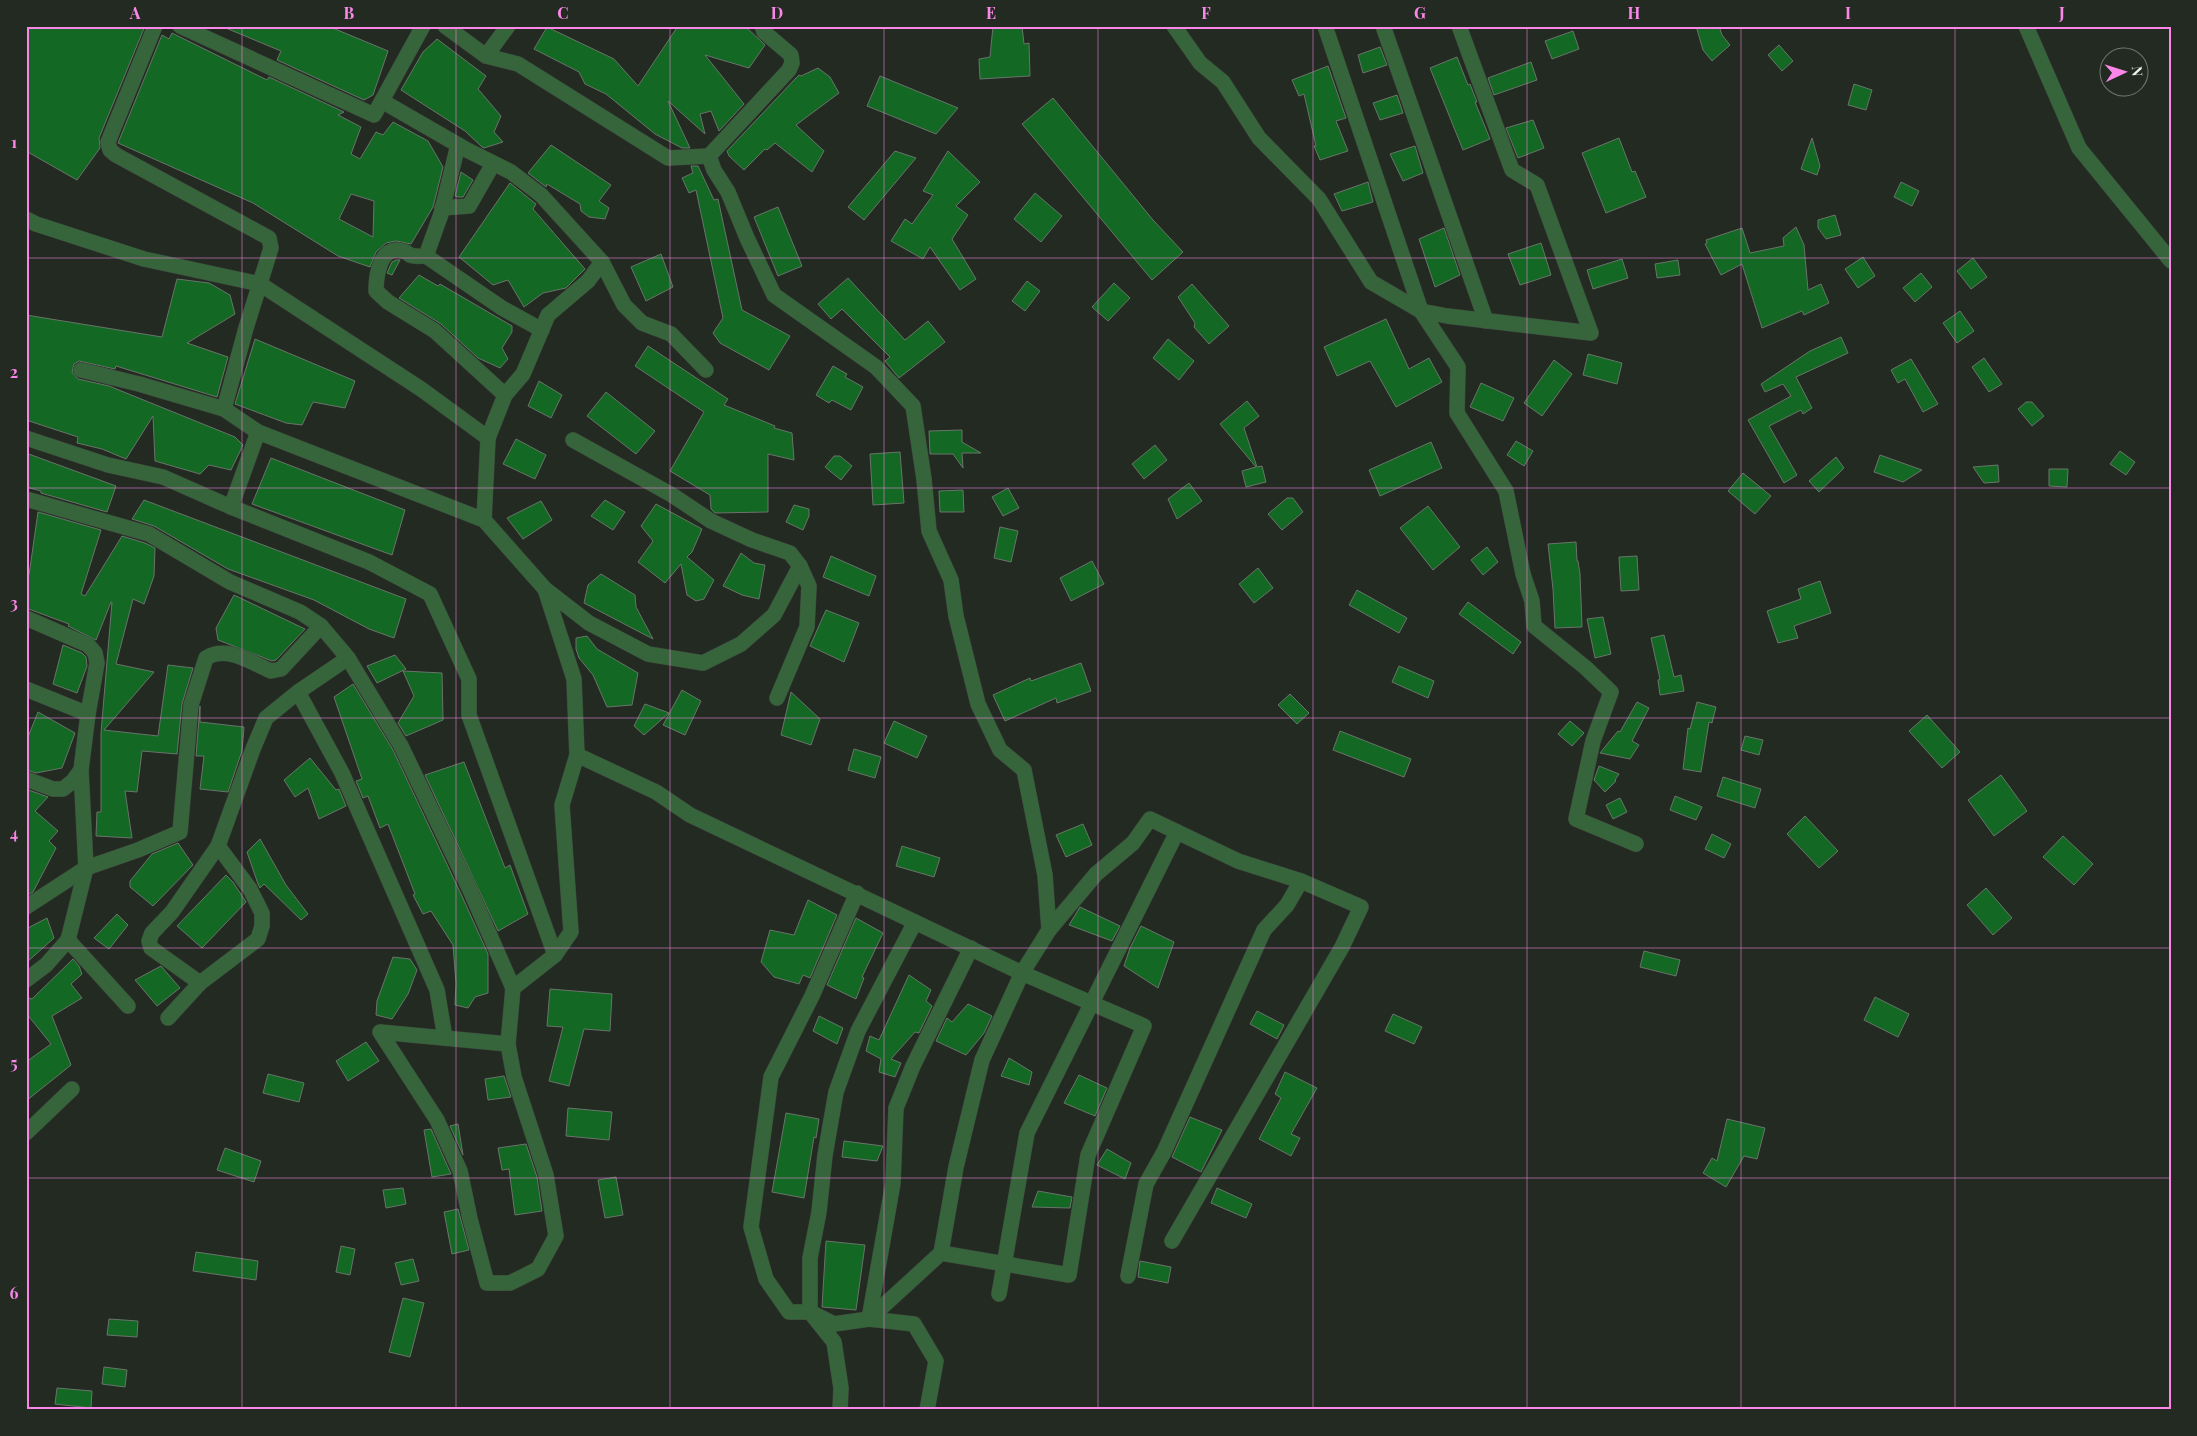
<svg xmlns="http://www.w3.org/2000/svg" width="2197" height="1436" font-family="'Playfair Display',serif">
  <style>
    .building { fill: #136824; stroke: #6a746a; fill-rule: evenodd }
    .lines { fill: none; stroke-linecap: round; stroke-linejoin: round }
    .minor-casing { stroke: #3e463e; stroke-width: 16 }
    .minor { stroke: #37653b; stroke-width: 15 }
    .grid { fill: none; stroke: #fa87e8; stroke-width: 1; stroke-opacity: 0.55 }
    .neatline { fill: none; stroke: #fa87e8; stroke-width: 2 }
    .grid-label { font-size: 16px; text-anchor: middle; font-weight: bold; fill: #fa87e8 }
  </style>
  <rect width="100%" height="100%" fill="#222a22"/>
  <g class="building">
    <polygon points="26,26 145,26 99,138 100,148 77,180 26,151"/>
    <polygon points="221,26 328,26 388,51 373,95 364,100 277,60 281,51"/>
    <polygon points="678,26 745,26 765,45 749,68 705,55 744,104 719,131 711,111 700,114 705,134 668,101 690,148 682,148 655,134 606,94 585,84 579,72 534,49 547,27 614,59 638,86"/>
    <polygon points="993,26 1022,26 1024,44 1029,43 1030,76 980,79 979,59 990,57"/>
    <polygon points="1696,26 1719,26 1722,35 1730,45 1712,61 1703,50"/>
    <polygon points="1573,31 1579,49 1552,59 1545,41"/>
    <path d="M172,33L267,80L269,77L344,112L338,115L361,127L351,154L360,159L376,132L383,135L393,122L428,141L443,167L433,207L411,244L396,241L386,243L376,252L370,267L338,256L253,203L118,143L162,35L169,39ZM351,194L374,201L373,237L339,219Z"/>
    <polygon points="437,39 486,76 478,89 501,116 494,132 503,142 484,148 482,147 465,131 401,90 423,52"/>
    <polygon points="1779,45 1793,61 1782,71 1768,55"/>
    <polygon points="1380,47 1387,65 1363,73 1358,55"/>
    <polygon points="1457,57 1468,85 1470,84 1477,102 1475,102 1490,139 1463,150 1430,68"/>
    <polygon points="1531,62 1537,80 1494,95 1488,78"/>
    <polygon points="1328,66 1346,118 1336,121 1348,151 1320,160 1314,146 1316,146 1304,94 1299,96 1292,80"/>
    <polygon points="818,68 830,77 839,93 796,125 824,151 812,172 775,143 767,150 765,149 744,170 729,156 727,151 795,79 799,75 801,76"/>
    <polygon points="880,76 958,108 936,134 867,106"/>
    <polygon points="1854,84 1872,90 1866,110 1848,105"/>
    <polygon points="1397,95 1403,113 1380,120 1373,103"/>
    <polygon points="1053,98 1153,220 1183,252 1152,280 1022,124"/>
    <polygon points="1533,120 1544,148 1518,158 1506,128"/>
    <polygon points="1619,138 1632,172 1635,171 1646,197 1606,213 1582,153"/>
    <polygon points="1812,138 1820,166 1817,175 1801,169"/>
    <polygon points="551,145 611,185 599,201 609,208 605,219 589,217 581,211 580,204 547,184 546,187 528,173"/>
    <polygon points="1415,146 1423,173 1403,181 1390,154"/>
    <polygon points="895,151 916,158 864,220 848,207"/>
    <polygon points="948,151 980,182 956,206 968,215 952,239 976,279 960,290 930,247 923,259 891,241 905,219 912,224 933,195 923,191"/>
    <polygon points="691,166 698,166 714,200 718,199 742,310 790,336 769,370 720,343 713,333 723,318 696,190 689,193 682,178 693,173"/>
    <polygon points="461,172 473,180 463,197 458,197 455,196"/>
    <polygon points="1368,182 1373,202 1342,211 1334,194"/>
    <polygon points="1901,182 1919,191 1912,206 1894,197"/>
    <polygon points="510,183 536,204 533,209 585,269 566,288 543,293 524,307 508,280 493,285 459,257"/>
    <polygon points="1035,193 1062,216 1041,242 1014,219"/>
    <polygon points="778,207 802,266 778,276 754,217"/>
    <polygon points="1835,215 1841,235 1826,239 1818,228 1818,220"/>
    <polygon points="1796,227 1804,245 1808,290 1821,284 1829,303 1804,315 1802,311 1762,328 1742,264 1721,275 1705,244 1707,243 1706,240 1742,228 1750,253 1784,246 1783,238"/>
    <polygon points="1444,228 1460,275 1435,287 1419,239"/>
    <polygon points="1541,243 1551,275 1520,285 1508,254"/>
    <polygon points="661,254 673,287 646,301 631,267"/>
    <polygon points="1863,257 1875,276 1858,288 1845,269"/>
    <polygon points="1973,258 1987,277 1971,289 1957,271"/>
    <polygon points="1622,259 1628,278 1593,289 1587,270"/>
    <polygon points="396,260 400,260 392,275 387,273 392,262"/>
    <polygon points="1678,260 1680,275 1657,278 1655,264"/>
    <polygon points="1921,273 1932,287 1915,302 1903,288"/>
    <polygon points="419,275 438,286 440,284 512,326 512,332 502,348 508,359 500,368 478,358 441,324 399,298"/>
    <polygon points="848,278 905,340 928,321 945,342 899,378 885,361 890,357 842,309 831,319 818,304"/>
    <polygon points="177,279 209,283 230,295 235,314 187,343 228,357 217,397 116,366 115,369 79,361 74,364 72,372 78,379 109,386 235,437 243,445 231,470 209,465 200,474 155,461 153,416 126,459 102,449 77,443 78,437 26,420 26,315 162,337"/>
    <polygon points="1027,281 1040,291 1025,311 1012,301"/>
    <polygon points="1114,283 1130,298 1108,321 1092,307"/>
    <polygon points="1192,284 1229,326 1209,344 1194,327 1195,323 1178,297"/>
    <polygon points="1960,311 1974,331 1957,343 1943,323"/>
    <polygon points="1386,319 1409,369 1429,358 1442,382 1396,407 1370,361 1337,376 1324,347"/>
    <polygon points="1841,337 1848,353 1796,377 1812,408 1803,414 1801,410 1769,426 1797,475 1784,483 1748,420 1791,396 1783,384 1765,392 1761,384 1810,351"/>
    <polygon points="255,339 355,381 345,408 313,402 302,425 286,423 235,404"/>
    <polygon points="1168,339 1194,361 1179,380 1153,358"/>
    <polygon points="648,346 728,399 724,405 775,426 774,428 792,433 794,460 768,454 768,512 715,513 711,509 710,495 670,471 704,412 635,366"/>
    <polygon points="1588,354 1622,363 1617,384 1583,375"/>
    <polygon points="1984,358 2002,384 1989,392 1972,367"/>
    <polygon points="1911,359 1938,404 1923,412 1905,379 1898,383 1891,370"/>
    <polygon points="1554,360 1572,374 1542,416 1524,403"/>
    <polygon points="833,366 847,374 845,377 863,387 851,410 832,400 829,403 816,395"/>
    <polygon points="539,381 562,395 551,418 528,406"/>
    <polygon points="1481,383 1514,398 1503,421 1470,407"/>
    <polygon points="606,392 655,431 636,454 587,416"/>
    <polygon points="1247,401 1259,416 1244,428 1257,467 1262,466 1266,482 1246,487 1242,471 1256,467 1220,424"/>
    <polygon points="2026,402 2032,402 2044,416 2032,426 2018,409"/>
    <polygon points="962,430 962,442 981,453 962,453 963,468 953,454 930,454 929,431"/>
    <polygon points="516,439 546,455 535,479 503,464"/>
    <polygon points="1516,441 1533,451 1524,466 1507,455"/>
    <polygon points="1431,442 1442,468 1380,496 1369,470"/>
    <polygon points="1155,445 1167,460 1144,479 1132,464"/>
    <polygon points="2120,451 2135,462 2126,475 2110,464"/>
    <polygon points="900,452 904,503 873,505 870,454"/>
    <polygon points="26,453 116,486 107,512 41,493 41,491 26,487"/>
    <polygon points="1880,455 1922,470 1903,482 1874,472"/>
    <polygon points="834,456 840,456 852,466 841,480 825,467"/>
    <polygon points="1836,457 1844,468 1819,492 1809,481"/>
    <polygon points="271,458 405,510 392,555 252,504"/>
    <polygon points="1998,465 1999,482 1984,483 1973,467"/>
    <polygon points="2049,469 2068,469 2067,487 2049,486"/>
    <polygon points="1743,473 1771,496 1755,514 1728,491"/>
    <polygon points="1189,483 1202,501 1177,519 1168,499"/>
    <polygon points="1008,488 1019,508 1003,516 992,497"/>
    <polygon points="963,490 964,512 940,512 939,491"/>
    <polygon points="1287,498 1293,498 1303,512 1282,530 1268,514"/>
    <polygon points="144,500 406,599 394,638 369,629 314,600 228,569 154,526 132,519"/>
    <polygon points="605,500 625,512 613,530 591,516"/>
    <polygon points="541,501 552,520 523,539 507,518"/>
    <polygon points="656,504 702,529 692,552 687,557 714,580 704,599 696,601 687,595 681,564 665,583 638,562 653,541 641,526"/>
    <polygon points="794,505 809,509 809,516 803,530 786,522"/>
    <polygon points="1428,506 1460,547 1433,570 1400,528"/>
    <polygon points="38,512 101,530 81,594 85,596 122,536 145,543 155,548 154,576 144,604 133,599 116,664 154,672 104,730 158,736 168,665 193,668 182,704 177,754 142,751 137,792 125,791 132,838 96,836 97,812 101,812 101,733 112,602 111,602 96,640 68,626 69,624 26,608 26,574 29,575"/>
    <polygon points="1000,527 1018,531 1011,562 994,558"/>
    <polygon points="1576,542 1577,561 1578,561 1580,574 1582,627 1555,628 1553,589 1548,544"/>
    <polygon points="1487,547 1498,562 1483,575 1471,560"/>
    <polygon points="741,553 754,563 765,565 759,599 742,595 723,586"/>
    <polygon points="831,556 876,576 869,596 823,577"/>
    <polygon points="1637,556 1639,590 1621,591 1619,557"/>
    <polygon points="1092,561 1104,584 1071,601 1060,578"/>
    <polygon points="1258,568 1273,588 1254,603 1239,584"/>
    <polygon points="601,574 635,595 636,607 653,639 584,603 588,585"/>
    <polygon points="1820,581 1831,613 1794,626 1798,638 1778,643 1767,611 1801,599 1798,589"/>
    <polygon points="1357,590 1407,618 1399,633 1349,605"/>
    <polygon points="234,595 305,629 276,660 272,661 218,640 216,628"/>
    <polygon points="1468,602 1521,642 1513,654 1459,614"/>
    <polygon points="826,610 859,623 844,662 810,646"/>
    <polygon points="1603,617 1611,654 1595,658 1587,619"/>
    <polygon points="1664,635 1674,677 1681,675 1684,691 1660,695 1658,680 1660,679 1651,638"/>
    <polygon points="587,636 597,649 638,673 632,705 607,707 593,675 579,658 576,649 576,638"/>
    <polygon points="63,645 82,653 86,657 87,666 77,693 53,684"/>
    <polygon points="395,655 406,669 377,683 367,666"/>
    <polygon points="1081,663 1091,691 1057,703 1056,698 1005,721 993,695 1030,678 1031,681"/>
    <polygon points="1399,666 1434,681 1428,698 1392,682"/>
    <polygon points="403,671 442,673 443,720 406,736 398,723 414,696"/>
    <polygon points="353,684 393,750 461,894 488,954 488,993 475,997 468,1008 455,1005 456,983 453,945 431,911 423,914 413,895 415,894 388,824 380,828 368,796 363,798 356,781 362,779 334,697"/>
    <polygon points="682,690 701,701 685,735 663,725"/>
    <polygon points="791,692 820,719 811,745 781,735"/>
    <polygon points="1290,694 1309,713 1297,724 1278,705"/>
    <polygon points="1637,702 1649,708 1632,741 1639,745 1630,759 1600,753 1618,731 1620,732"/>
    <polygon points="1697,702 1716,707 1712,723 1709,722 1701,772 1683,769 1688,728 1690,729"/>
    <polygon points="645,704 669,713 644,735 634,726"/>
    <polygon points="200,706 200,722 244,727 242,751 228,792 200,789 204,756 196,756"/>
    <polygon points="38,712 75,733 62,768 36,773 27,770 26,742"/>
    <polygon points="1927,715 1960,752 1942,768 1909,731"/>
    <polygon points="894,721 927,736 917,758 884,743"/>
    <polygon points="1570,721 1584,733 1572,746 1558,734"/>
    <polygon points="1340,731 1411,759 1404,777 1333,750"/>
    <polygon points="1745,736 1763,740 1759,755 1741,750"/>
    <polygon points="854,749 881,757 875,778 848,770"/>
    <polygon points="310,758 336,790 339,789 346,806 319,819 308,788 295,797 284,780"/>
    <polygon points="464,762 505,868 510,865 528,914 498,931 425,775"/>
    <polygon points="1599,766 1619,774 1615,780 1616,781 1605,792 1594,780"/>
    <polygon points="2001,775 2027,811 1994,836 1968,800"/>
    <polygon points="1723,777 1761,789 1755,808 1717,796"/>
    <polygon points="26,789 48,797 35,811 58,831 49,841 56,848 33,892 26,896"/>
    <polygon points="1675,796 1702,807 1696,820 1670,810"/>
    <polygon points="1620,798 1627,812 1613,819 1606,805"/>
    <polygon points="1805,816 1838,851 1819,868 1787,834"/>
    <polygon points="1083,824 1092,845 1066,857 1056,835"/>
    <polygon points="1712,834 1731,844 1724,858 1705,849"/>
    <polygon points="2063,836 2093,864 2074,885 2043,857"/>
    <polygon points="260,839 286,885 308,914 301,920 264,884 260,888 258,884 247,852"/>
    <polygon points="178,843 193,865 153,906 130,887 130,881 152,854"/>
    <polygon points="902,846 940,858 934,877 896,866"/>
    <polygon points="226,875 233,882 246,902 202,948 177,926"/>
    <polygon points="1986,888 2012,918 1993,935 1967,905"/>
    <polygon points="808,900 837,915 810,978 803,975 799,984 774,977 761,962 770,930 794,935"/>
    <polygon points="1080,907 1120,926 1112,941 1069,925"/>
    <polygon points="117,914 128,925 109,949 94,938"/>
    <polygon points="47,918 54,938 26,963 26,929"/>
    <polygon points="856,918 883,933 862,977 864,978 856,999 827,985"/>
    <polygon points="1141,926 1174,942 1158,988 1124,966 1130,948"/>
    <polygon points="1644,951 1680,960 1676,976 1640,967"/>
    <polygon points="393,957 410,959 417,970 408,994 392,1019 376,1015 377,1001"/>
    <polygon points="73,959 79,966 82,974 71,984 82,998 52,1016 71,1065 26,1101 26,1062 51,1044 26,1013 26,997 32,999"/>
    <polygon points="161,966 180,988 157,1006 135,980"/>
    <polygon points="909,975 931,990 926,1001 932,1006 919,1033 915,1032 891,1059 901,1063 895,1077 879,1072 881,1059 866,1051 870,1036 879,1040"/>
    <polygon points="550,989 612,994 610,1031 584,1029 569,1086 549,1081 563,1027 547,1026"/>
    <polygon points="1875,997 1909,1014 1898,1037 1864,1020"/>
    <polygon points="968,1004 992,1016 984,1033 966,1055 936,1041 947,1018 952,1022"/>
    <polygon points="1257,1011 1284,1025 1277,1039 1250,1024"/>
    <polygon points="1393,1014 1422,1027 1414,1044 1385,1031"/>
    <polygon points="819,1016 843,1028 837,1044 813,1031"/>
    <polygon points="366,1042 379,1061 348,1081 336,1061"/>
    <polygon points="1009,1058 1032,1072 1029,1085 1001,1076"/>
    <polygon points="1285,1072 1317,1088 1291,1134 1300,1138 1291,1156 1259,1139 1281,1098 1275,1094"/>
    <polygon points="268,1074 304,1083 299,1102 263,1093"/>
    <polygon points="1079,1075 1107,1088 1095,1116 1064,1103"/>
    <polygon points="504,1076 511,1097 488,1100 485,1079"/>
    <polygon points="568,1108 612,1112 609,1140 566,1136"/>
    <polygon points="786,1113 819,1119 816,1138 814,1137 804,1198 772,1192"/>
    <polygon points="1190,1117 1222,1130 1201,1172 1172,1157"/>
    <polygon points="1727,1119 1765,1128 1757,1159 1744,1156 1726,1187 1703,1173 1712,1158 1717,1161"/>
    <polygon points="458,1124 463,1155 450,1126"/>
    <polygon points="431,1129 451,1174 432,1177 424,1130"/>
    <polygon points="844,1141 883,1146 877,1161 842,1157"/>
    <polygon points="526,1144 537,1177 542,1211 515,1215 509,1169 502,1170 498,1148"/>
    <polygon points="225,1148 261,1161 254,1182 217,1170"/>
    <polygon points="1107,1149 1131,1163 1125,1179 1097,1165"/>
    <polygon points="616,1177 623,1215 605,1218 598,1180"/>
    <polygon points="403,1188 406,1204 386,1208 383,1190"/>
    <polygon points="1217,1188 1252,1204 1246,1218 1211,1203"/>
    <polygon points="1038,1191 1072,1197 1070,1208 1032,1207"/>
    <polygon points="458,1209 469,1250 452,1254 444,1212"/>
    <polygon points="826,1241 865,1245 856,1310 822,1307"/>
    <polygon points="341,1246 355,1249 350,1275 336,1272"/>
    <polygon points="196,1252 258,1261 256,1280 193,1271"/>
    <polygon points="413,1259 419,1281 401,1285 395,1263"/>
    <polygon points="1140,1261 1171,1267 1168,1283 1138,1277"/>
    <polygon points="403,1298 424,1303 410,1357 389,1352"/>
    <polygon points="109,1319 138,1321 137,1337 107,1335"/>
    <polygon points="104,1367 127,1370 125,1387 102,1384"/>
    <polygon points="57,1388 92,1391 91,1408 55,1404"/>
  </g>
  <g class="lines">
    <g class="minor-casing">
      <g id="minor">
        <polyline points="155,26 108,142 110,150 116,155 269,238 271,248 246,328 224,409"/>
        <polyline points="180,26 374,115 423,26"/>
        <polyline points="445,26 486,56"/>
        <polyline points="508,26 486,56 518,64 668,158 709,156 789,70 792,63 791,55 764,32 762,26"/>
        <polyline points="1174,26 1200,63 1223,82 1259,138 1319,199 1371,282 1421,311 1325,26"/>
        <polyline points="1383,26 1486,321"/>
        <polyline points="1459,26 1512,170 1537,185 1591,333 1447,316 1421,311 1458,367 1457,413 1506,491 1523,574 1532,601 1534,626 1586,668 1611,692 1593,741 1576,819 1636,844"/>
        <polyline points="2026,26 2079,148 2171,261"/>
        <polyline points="382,101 467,150 511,172 541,195 602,262 624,305 642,323 671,334 706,370"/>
        <polyline points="442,208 469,206 493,164"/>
        <polyline points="26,219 36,224 144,259 260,284 421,389 488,438 484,520 545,589 589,623 648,654 703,663 741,644 774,615 800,566"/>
        <polyline points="426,256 441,214 458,145"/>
        <path d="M505,395L435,331L388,302L376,291C376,276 380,244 403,251C406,251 408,254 410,255C415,257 421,256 426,256L502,308L542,330"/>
        <polyline points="258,432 484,520"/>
        <polyline points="26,438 108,465 163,477 231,507 258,432 224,409 139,384 81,370"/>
        <polyline points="488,438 505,395 523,374 548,315 588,281 602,262"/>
        <polyline points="573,440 672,495 711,521 752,540 790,553 800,566 809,586 807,627 777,698"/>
        <polyline points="26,499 149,534 230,582 300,612 321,626 348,658 401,746 470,890 513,988"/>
        <polyline points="231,507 369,562 430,594 469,679 469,715 555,955"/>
        <polyline points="545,589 574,679 577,755 656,792 690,815 1022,973 1049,930 1045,875 1024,770 1000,750 978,704 956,616 951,580 929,531 924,479 913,406 876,367 774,295 747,238 728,192 714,170 709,156"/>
        <polyline points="26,618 88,645 95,653 97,663 88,714 81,770 73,781 63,789 53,789 26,779"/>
        <polyline points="26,689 88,714"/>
        <polyline points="298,692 342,773 437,990 445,1038"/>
        <polyline points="857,893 812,996 771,1077 751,1227 766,1279 789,1312 810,1312 810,1258 819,1212 825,1155 836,1092 858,1031 915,922"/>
        <path d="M26,907L86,868L138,850L180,832L191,705L206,658C227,645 250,662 271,671L281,669L321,626"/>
        <polyline points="1049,930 1096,874 1133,843 1150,819 1238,861 1301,881 1287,905 1264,930 1164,1152 1146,1184 1128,1276"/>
        <polyline points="68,940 128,1006"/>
        <polyline points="26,980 46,965 68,940 86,868 81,770"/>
        <polyline points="200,983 151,948 149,941 152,933 172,912 218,846 253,749 266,718 298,692 348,658"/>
        <polyline points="168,1018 200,983 258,939 262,926 262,913 250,889 218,846"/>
        <polyline points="508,1044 380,1032 437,1120 460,1171 470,1219 487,1283 510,1283 538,1269 556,1236 546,1175 514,1077 508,1044 513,988 555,955 571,932 562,805 577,755"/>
        <polyline points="26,1133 72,1089"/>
        <polyline points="1172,1241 1342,947 1361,907 1301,881"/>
        <polyline points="999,1294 1027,1133 1177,832"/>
        <polyline points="869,1319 941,1253 956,1167 982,1060 1022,973 1144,1026 1088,1155 1069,1275 941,1253"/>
        <polyline points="869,1319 914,1324 936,1361 927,1410"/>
        <polyline points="840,1410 841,1388 834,1342 810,1312 834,1324 869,1319 893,1183 896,1108 913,1066 971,948"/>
      </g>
    </g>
    <use href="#minor" class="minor"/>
  </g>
  <path class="grid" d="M242,26V1410M456,26V1410M670,26V1410M884,26V1410M1098,26V1410M1313,26V1410M1527,26V1410M1741,26V1410M1955,26V1410M26,258H2171M26,488H2171M26,718H2171M26,948H2171M26,1178H2171"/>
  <rect width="2197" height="1436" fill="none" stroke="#222a22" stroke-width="55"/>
  <g transform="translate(2124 72) rotate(86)"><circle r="24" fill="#222a22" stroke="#737a73"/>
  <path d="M0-4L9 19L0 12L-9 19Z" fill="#fa87e8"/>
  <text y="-8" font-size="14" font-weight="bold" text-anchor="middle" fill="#edf2ed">N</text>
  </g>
  <rect x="28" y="28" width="2142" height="1380" class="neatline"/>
  <g class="grid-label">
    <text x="135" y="19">A</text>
    <text x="349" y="19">B</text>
    <text x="563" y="19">C</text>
    <text x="777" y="19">D</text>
    <text x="991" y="19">E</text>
    <text x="1206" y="19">F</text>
    <text x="1420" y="19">G</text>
    <text x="1634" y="19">H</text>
    <text x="1848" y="19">I</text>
    <text x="2062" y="19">J</text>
    <text x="14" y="148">1</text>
    <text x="14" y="378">2</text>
    <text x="14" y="609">3</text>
    <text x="14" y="839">4</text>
    <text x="14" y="1069">5</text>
    <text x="14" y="1299">6</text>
  </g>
</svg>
